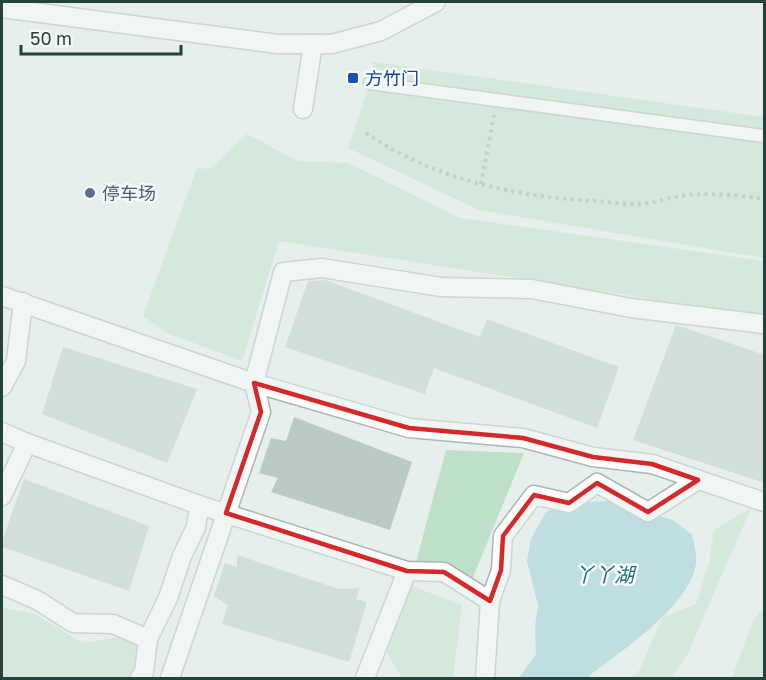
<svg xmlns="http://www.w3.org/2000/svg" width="766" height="680" font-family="'Golos Text','Noto Sans SC',sans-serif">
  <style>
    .green { fill: #bfe0c8 }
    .water { fill: #8ec9d4 }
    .building { fill: #bbcac4 }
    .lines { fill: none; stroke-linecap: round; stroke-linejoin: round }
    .service-casing { stroke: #a8b8b2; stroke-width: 15 }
    .minor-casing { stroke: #a8b8b2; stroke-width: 21 }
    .path { stroke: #86b3a5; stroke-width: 4; stroke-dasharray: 3 4.5; stroke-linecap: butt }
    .service { stroke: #fff; stroke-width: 12 }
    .minor { stroke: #fff; stroke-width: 18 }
    .marked { fill: none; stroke: #d62828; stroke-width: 4.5; stroke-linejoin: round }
    .transit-dot { fill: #1a4fb4; stroke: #f7fbf9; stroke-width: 2 }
    .service-dot { fill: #5c6f8a; stroke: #f7fbf9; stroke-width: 2 }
    .labels { text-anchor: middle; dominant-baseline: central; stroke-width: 5; stroke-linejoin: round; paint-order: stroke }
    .transit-label { font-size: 18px; fill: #164399; stroke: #f7fbf9; text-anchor: start }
    .service-label { font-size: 18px; fill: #4e5e75; stroke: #f7fbf9; text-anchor: start }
    .water-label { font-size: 20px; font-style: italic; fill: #1c6f80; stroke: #f7fbf9 }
  </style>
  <rect width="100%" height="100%" fill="#e6efeb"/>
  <g class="green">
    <polygon points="373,62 756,116 764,115 764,258 479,210 348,148 370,83"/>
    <polygon points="247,134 298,161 348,163 460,218 764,261 764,320 626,295 279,241 242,361 167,333 143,316 197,168 210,169"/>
    <polygon points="446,450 524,453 471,582 416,562"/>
    <polygon points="751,508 687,655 671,678 630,678 639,671 662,618 696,604 709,563 714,530"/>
    <polygon points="412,586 462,605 453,678 402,678 387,653"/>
    <polygon points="764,606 764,678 732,678 752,623"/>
    <polygon points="2,608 33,613 83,643 134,635 138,659 135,678 2,678"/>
  </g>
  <path class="water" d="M610,501L673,520L692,535C694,544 697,553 696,562C694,602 621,652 590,675L589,678H519L536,654L535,626L538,606L527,561L531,539L546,512L569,503Z"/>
  <g class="building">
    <polygon points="325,280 480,337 487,319 619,367 597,428 434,368 425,394 285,347 308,281"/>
    <polygon points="676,325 765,355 765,483 633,440"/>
    <polygon points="63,347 197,389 167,463 42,414"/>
    <polygon points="294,417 412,462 390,530 271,492 278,478 259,473 271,438 286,441"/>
    <polygon points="24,479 149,526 129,591 2,547 2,542"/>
    <polygon points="237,555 339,589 360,588 356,599 367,602 349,662 222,624 228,605 214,596 225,563 237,567"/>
  </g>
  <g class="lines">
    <g class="service-casing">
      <polyline id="service" points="370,83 764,136"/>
    </g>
    <g class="minor-casing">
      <g id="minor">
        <polyline points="2,8 278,44 332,44 381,31 436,2"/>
        <polyline points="303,109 313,44"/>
        <polyline points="2,296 254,383 409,428 523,438 593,457 652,464 764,502"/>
        <polyline points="2,387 16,361 23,302"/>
        <polyline points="2,432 27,443 2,496"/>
        <polyline points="27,443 199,505"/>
        <polyline points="2,585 37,600 73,623 113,624 148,639"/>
        <polyline points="140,678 144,672 148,639 168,598 182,556 196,527 199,505 407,571 444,572 490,601 501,570 503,536 534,495 569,503 597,483 648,512 698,480"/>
        <polyline points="170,678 261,412 254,383 283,272 322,268 441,287 532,289 631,308 764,324"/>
        <polyline points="365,678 407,571"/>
        <polyline points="485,678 490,601"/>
      </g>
    </g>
    <g class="path">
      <path d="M366,133C433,179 515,197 596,201C611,202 627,205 642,204C657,202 672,197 687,195C712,193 740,195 764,199"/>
      <polyline points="481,184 494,115"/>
    </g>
    <use href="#service" class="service"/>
    <use href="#minor" class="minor"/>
  </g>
  <path d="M0 0H766V680H0ZM254,383L409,428L523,438L593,457L652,464L698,480L648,512L597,483L569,503L534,495L503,536L501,570L490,601L444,572L407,571L226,513L261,412Z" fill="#e6efeb" fill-opacity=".55" fill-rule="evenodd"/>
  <path class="marked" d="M254,383L409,428L523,438L593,457L652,464L698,480L648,512L597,483L569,503L534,495L503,536L501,570L490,601L444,572L407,571L226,513L261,412Z"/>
  <rect class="transit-dot" x="347" y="72" width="12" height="12" rx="3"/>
  <circle class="service-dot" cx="90" cy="193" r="6"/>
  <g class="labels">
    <g class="transit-label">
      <text x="365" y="78">方竹门</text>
    </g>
    <g class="service-label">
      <text x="102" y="193">停车场</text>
    </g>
    <g class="water-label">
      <text x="604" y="574">丫丫湖</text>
    </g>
  </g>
  <rect width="766" height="680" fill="none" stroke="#24423a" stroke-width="6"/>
  <path d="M21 45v9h160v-9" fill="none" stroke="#24423a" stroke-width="3"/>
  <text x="30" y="45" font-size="18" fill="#24423a" stroke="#f7fbf9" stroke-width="4.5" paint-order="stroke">50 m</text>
</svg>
